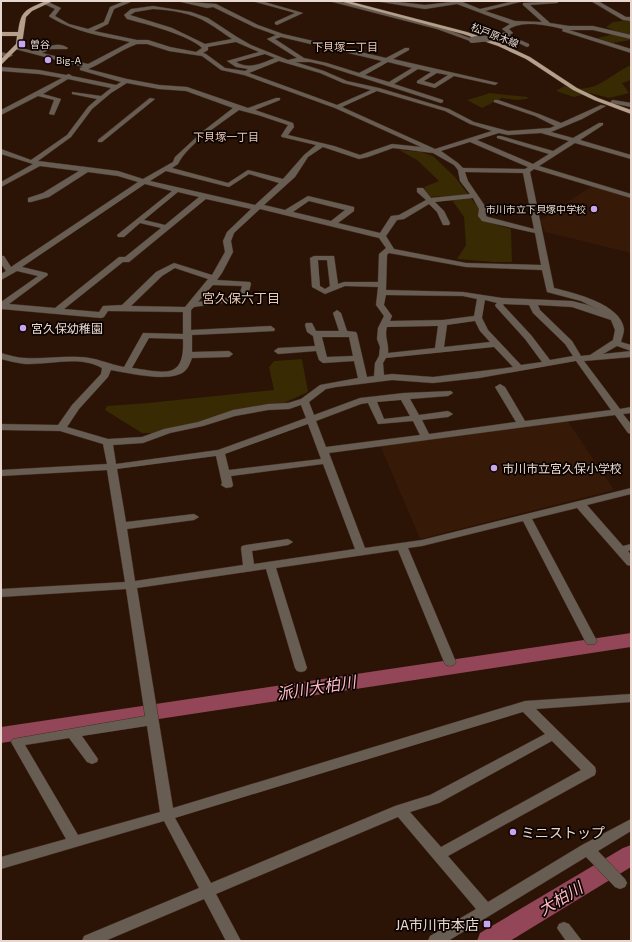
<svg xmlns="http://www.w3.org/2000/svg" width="632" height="942" font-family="'Exo 2','Noto Sans JP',sans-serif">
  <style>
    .built { fill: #371907 }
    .green { fill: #382a02 }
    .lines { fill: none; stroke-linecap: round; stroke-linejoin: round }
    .river { fill: #924657; fill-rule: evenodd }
    .minor-casing { stroke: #452e22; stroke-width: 1 }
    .major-casing { stroke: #452e22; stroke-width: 1 }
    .minor { fill: #675d53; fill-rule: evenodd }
    .major { fill: #b5a18b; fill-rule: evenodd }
    .minor-bridge-casing { stroke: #452e22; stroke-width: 6; stroke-linecap: butt }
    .minor-bridge { stroke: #675d53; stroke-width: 6 }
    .poi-dot { fill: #c9a5ee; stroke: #0c0401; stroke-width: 1.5 }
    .labels { text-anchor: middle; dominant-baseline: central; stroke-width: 3.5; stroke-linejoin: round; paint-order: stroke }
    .far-street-label { font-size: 10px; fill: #e8d7ce; stroke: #0c0401 }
    .far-poi-label { font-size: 10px; fill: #e8d7ce; stroke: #0c0401; text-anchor: start }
    .far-neighbourhood-label { font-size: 11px; fill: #e9c7b6; stroke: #0c0401 }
    .poi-label { font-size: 12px; fill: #e8d7ce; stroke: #0c0401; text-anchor: start }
    .neighbourhood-label { font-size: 13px; fill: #e9c7b6; stroke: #0c0401 }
    .near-poi-label { font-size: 14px; fill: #e8d7ce; stroke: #0c0401; text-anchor: start }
    .near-water-label { font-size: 16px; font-style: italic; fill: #ffbac6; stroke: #0c0401 }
  </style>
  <rect width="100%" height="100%" fill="#2b1306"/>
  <g class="built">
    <polygon points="592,186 631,198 631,253 545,232 540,220"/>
    <polygon points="567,420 614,490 420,539 380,445"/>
  </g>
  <g class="green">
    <polygon points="631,20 631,40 613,43 597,38 620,33 606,27 613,22"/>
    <path d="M631,65V80L622,83L629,93L609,98L590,93L574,97L556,91L564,86C595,96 607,76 631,65Z"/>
    <polygon points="489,93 528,97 527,99 516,100 502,98 482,108 467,100 484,95"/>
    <polygon points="399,150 421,152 433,156 455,177 490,223 511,229 512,262 493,262 457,259 466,245 464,217 449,196 428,197 424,187 439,181 417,160"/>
    <polygon points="302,359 308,392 282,404 258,407 153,433 142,433 105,410 107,406 148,403 274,390 269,367 274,361"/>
  </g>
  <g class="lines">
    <g class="river">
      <polygon points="631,633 631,647 1,743 1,727"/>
      <polygon points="631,845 631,867 510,941 477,941 480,933 623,848"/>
    </g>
    <g class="minor-casing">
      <g id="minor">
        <path d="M46,1L61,8L55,16L69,24L88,29L104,22L110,7L125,1H133L114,9L108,24L94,31L137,40H148L170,47L196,52L202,48C189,35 146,24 127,19L124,15L131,9L153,6L191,12L208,18L237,37L251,45L288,60L297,58L267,39L276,35L254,27L213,7L207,8L177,1L216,4L258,25L283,34L386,58L405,48H409V50L393,59L498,83L495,85L454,76L435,88L417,83V81L431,72L418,69L394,84L443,100V102L441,103L323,65L310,62H295L324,71L347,81L379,88L449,109L474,122L508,131L550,128L555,126L535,116L494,102V100H498L539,114L561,123L601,105L606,106L582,119L551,132L573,138L599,123H603V125L580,140L631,155V159L575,143L539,166L631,194V198L534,169L530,172L554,288C574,293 621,304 624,329C624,333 622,338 621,342L631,345V351L617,346L603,354L631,351V357L584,361L620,409L631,407V413L623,414L631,424V434L628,433L615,415L329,453L365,548L422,540L631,488V494L587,505L623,546L631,544V550L628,551L631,555V566L627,565L577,508L532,519L597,641L595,644H587L585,641L523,521L422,546L408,548L456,662L454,665L450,666L446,665L444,662L398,550L276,568L307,668L305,671L301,672L297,671L295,668L266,569L137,588L173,808L525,701L631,694V702L536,709L595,767L596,771L595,775L448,856L488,902L582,845L631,819V831L598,851L625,879L627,883L625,887L620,889L615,887L586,857L448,941H428L430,936L476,909L398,817L216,894L241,941H226L204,899L105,941H82L84,936L199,888L164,821L1,869V857L66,839L11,742L13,739L145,716L126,589L1,597V589L125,582L107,470L1,476V470L107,464L103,444L60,431L1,430V424L58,425L72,405L101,374L102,368C79,355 50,365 25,364C17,363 9,361 1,359V353C9,355 17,358 25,358C43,359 61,356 79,357C95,357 108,364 124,367L143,333L183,334V312L108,311L104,317L101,318L1,309V302L38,276L17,271L1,280V274L6,271L1,264V256H4L11,267L138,182L118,176L88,172L49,197L31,202H28V198L43,193L79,171L40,166L1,187V182L33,164L1,154V149L31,160L67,135L88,107L97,99L72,94V92L101,96L111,88L68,79L43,94L61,99L54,115L49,114L54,100L38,96L1,115V110L62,78L39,74L1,71V67L39,70L66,75L69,74L72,76L116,85L121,82L80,70V68L83,67L15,49V47L17,46C22,48 31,51 36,51C47,49 56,40 68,48L67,49H51L42,53L88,64L130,42C102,36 75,32 50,17L49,16L55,9L44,4V2ZM153,9C172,10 192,13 208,23C217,28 224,34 232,39L205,44L172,28L130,15L135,12ZM281,37L382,61L359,73L327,63L304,58L275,39ZM236,42L259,52L227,61L236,67L248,69L245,71L225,68L206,54L203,53L208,50V47ZM137,44H147L169,51L202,56L221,70L244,75L335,108L421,147L392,144L360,155L334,146L288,135L294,127L293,123L255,110L280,100V98H276L248,108L187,87L159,85L127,79L88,69C105,62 120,50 137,44ZM265,54L275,58C262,63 249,70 236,62ZM279,61L320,73L343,83L371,90L337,105L249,73ZM388,62L412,68L389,82L365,75ZM437,73L448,75L434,84L424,81ZM127,83L159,89L186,91L233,108L202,132L175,157L173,162L143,179L118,171L38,161L71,137L92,109L111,93ZM377,91L445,111L470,124L492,131L435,149L342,107ZM239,110L258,115L288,125L281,136L282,137L316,145L304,155L283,179L248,170L228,183L172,168L178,164C188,144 220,124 239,110ZM499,133L508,135L541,133L569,141L553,151L501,136H497V138L549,154L533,164L477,140ZM470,142L528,167L525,169L463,168L458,163L441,151ZM323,147L359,159L368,157L393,148L433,153L454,165L458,170L460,181L470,194L431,198L423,188H417V192L426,200L399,215L391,216L380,233L338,223L354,211V207L308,196L285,210L264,205L295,177L308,157ZM166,171L229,187L249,174L279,183L255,205L150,181ZM465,172L523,173L534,229L488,217L486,216L487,209L468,181ZM145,184L172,191L117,235L118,237H124L140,223L161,228L125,257H119L55,308L9,304L48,275L47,273L22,267ZM178,192L199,197L165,225L144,220ZM473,198L479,209L478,216L482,221L535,233L541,265L466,263L394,249L386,236L397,220L404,219L429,204L437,212L443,225H449L450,223L444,211L435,202ZM206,199L251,209L227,232L223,241L225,252L212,275L174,263L156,272L122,305L103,306L99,312L64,309L123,262H129ZM309,201L345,210L331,221L293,212ZM260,209L379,238L386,248L379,254L378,282H344L338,284L334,256H314L310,258L312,287L325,294L345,286L378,287L376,305L384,316L378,328L377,339L380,347L379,356L375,363L374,376L367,377L357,334L356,332L347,331L341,313L337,310L333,313L339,331H316L312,323H306L305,325L307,332L313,336L315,346L278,348L274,351L278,354L316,351L319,360L323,363L354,361L358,378L320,385L301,399L288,403L268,404L233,410L198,422L164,429L142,437L108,439L67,427L79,409L108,377L111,370C128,373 166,382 182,373C188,370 190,363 192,358L229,357L233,354L229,351L192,352V335L274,331L275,329L271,326L191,330V310L194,307L243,300L247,298L251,284L250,282L217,280L222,273L233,252L231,241L234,233ZM389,253L466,267L542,270L547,292L581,301L599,310L588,305L572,301L502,298L463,292L386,290L387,255ZM318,260H327L330,286L325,289L320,286ZM175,268L208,279L185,307L131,306L162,276ZM213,285L242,286L239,296L198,302ZM386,295L463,296L477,299L474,316L443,320L390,321L392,316L384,305ZM485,300L497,303L495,305L496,307L525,339L542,362L521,365L488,330L482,318ZM504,304L529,305L533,313L565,344L573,356L550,360L531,335L503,305ZM538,305L572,307L611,320L615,330L613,340L590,355L581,356L572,341L540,310ZM475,321L480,331L490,342L444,347L447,325ZM438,326L435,348L388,353C389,343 384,336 387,327ZM322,337H349L353,356L327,357ZM149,338L183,339C185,381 164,372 132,368ZM494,347L513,367L433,377L392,374L384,375L383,363L386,358ZM576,361L611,410L525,421L505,387L500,384L495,387L516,422L429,434L422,420L448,417L453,414L448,411L419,415L410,399L448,396L453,393L451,391L404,393L360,398L314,415L309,402L326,389L336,387L392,380L433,383L479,378ZM401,400L410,416L384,419L377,402ZM368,403L378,424L413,421L420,435L326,447L316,421L361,404ZM301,405L306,418L218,450L116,464L113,445L143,443L170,433L203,426L235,416L268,410L289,409ZM308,424L321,459L229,470L225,454ZM216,456L222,483L221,485L226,488L232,487L233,485L231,476L323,464L355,549L254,564L252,551L288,545L293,542L288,539L246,545L242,546L241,548L243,565L135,581L127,529L194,520L199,517L194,514L126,522L117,469ZM523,712L545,734L430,795L395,806L211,883L175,818ZM147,726L160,812L78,835L25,745L69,738L87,762L92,764L97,762L98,759L82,736ZM552,741L581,770L441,847L410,812L439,803Z"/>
        <polygon points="252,1 261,1 303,13 277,25 275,24 275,22 295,13"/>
        <path d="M329,1C343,1 357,6 371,7V9L441,27L475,40L470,41L437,29Z"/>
        <path d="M375,1H391L425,5L460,1L480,9L514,1H524L485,11L515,21L542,22L523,5V3L560,1L557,3L530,5L550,23L569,26H593L631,35V39L593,30H569L631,49V53L562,31L563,29C547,25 523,20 509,29L513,33L509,35L529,44V46L527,47L504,36L491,40L488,38L489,37L506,32L502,29L510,24L457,4L425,9Z"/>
        <polygon points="591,1 598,1 626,17 631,17 631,21 623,20"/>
        <polygon points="1,52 13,55 10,57 1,56"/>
        <polygon points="150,98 155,99 102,142 98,142 98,140"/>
        <polygon points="613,100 631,103 631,107 611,103 611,101"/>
        <polygon points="564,922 569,924 582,941 566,941 557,928 559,924"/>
      </g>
    </g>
    <g class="major-casing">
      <g id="major">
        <path d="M46,1H53L32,11L26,17L22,44L1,65V59L16,44L17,36H1V32H18C21,10 25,10 46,1Z"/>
        <polygon points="339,1 348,1 467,32 502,44 530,57 577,88 598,98 631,110 631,114 594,100 573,90 526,59 498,46 463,34"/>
      </g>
    </g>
    <use href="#minor" class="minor"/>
    <use href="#major" class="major"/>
    <g class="minor-bridge-casing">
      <polyline id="minor-bridge" points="472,40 491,38"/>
    </g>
    <use href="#minor-bridge" class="minor-bridge"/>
  </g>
  <g class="poi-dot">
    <rect x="18" y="40" width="8" height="8" rx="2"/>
    <circle cx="48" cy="60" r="4"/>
    <circle cx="594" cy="209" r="4"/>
    <circle cx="23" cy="328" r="4"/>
    <circle cx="494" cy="468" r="4"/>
    <circle cx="513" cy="832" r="4"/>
    <rect x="483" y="920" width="8" height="8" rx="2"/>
  </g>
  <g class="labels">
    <g class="far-street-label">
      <text transform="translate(495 35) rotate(21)">松戸原木線</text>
    </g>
    <g class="far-poi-label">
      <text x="30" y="44">曽谷</text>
      <text x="56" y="60">Big-A</text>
      <text x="586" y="209" text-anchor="end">市川市立下貝塚中学校</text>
    </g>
    <g class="far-neighbourhood-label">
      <text x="345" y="46">下貝塚二丁目</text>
      <text x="226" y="136">下貝塚一丁目</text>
    </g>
    <g class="poi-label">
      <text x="31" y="328">宮久保幼稚園</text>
      <text x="502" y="468">市川市立宮久保小学校</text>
    </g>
    <g class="neighbourhood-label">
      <text x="241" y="298">宮久保六丁目</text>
    </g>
    <g class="near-poi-label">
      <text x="521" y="832">ミニストップ</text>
      <text x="479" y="924" text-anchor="end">JA市川市本店</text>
    </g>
    <g class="near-water-label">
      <text transform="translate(316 687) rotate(-9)">派川大柏川</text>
      <text transform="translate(560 898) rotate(-31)">大柏川</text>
    </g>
  </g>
  <rect width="632" height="942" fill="none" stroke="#e8d7ce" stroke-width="4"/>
</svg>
